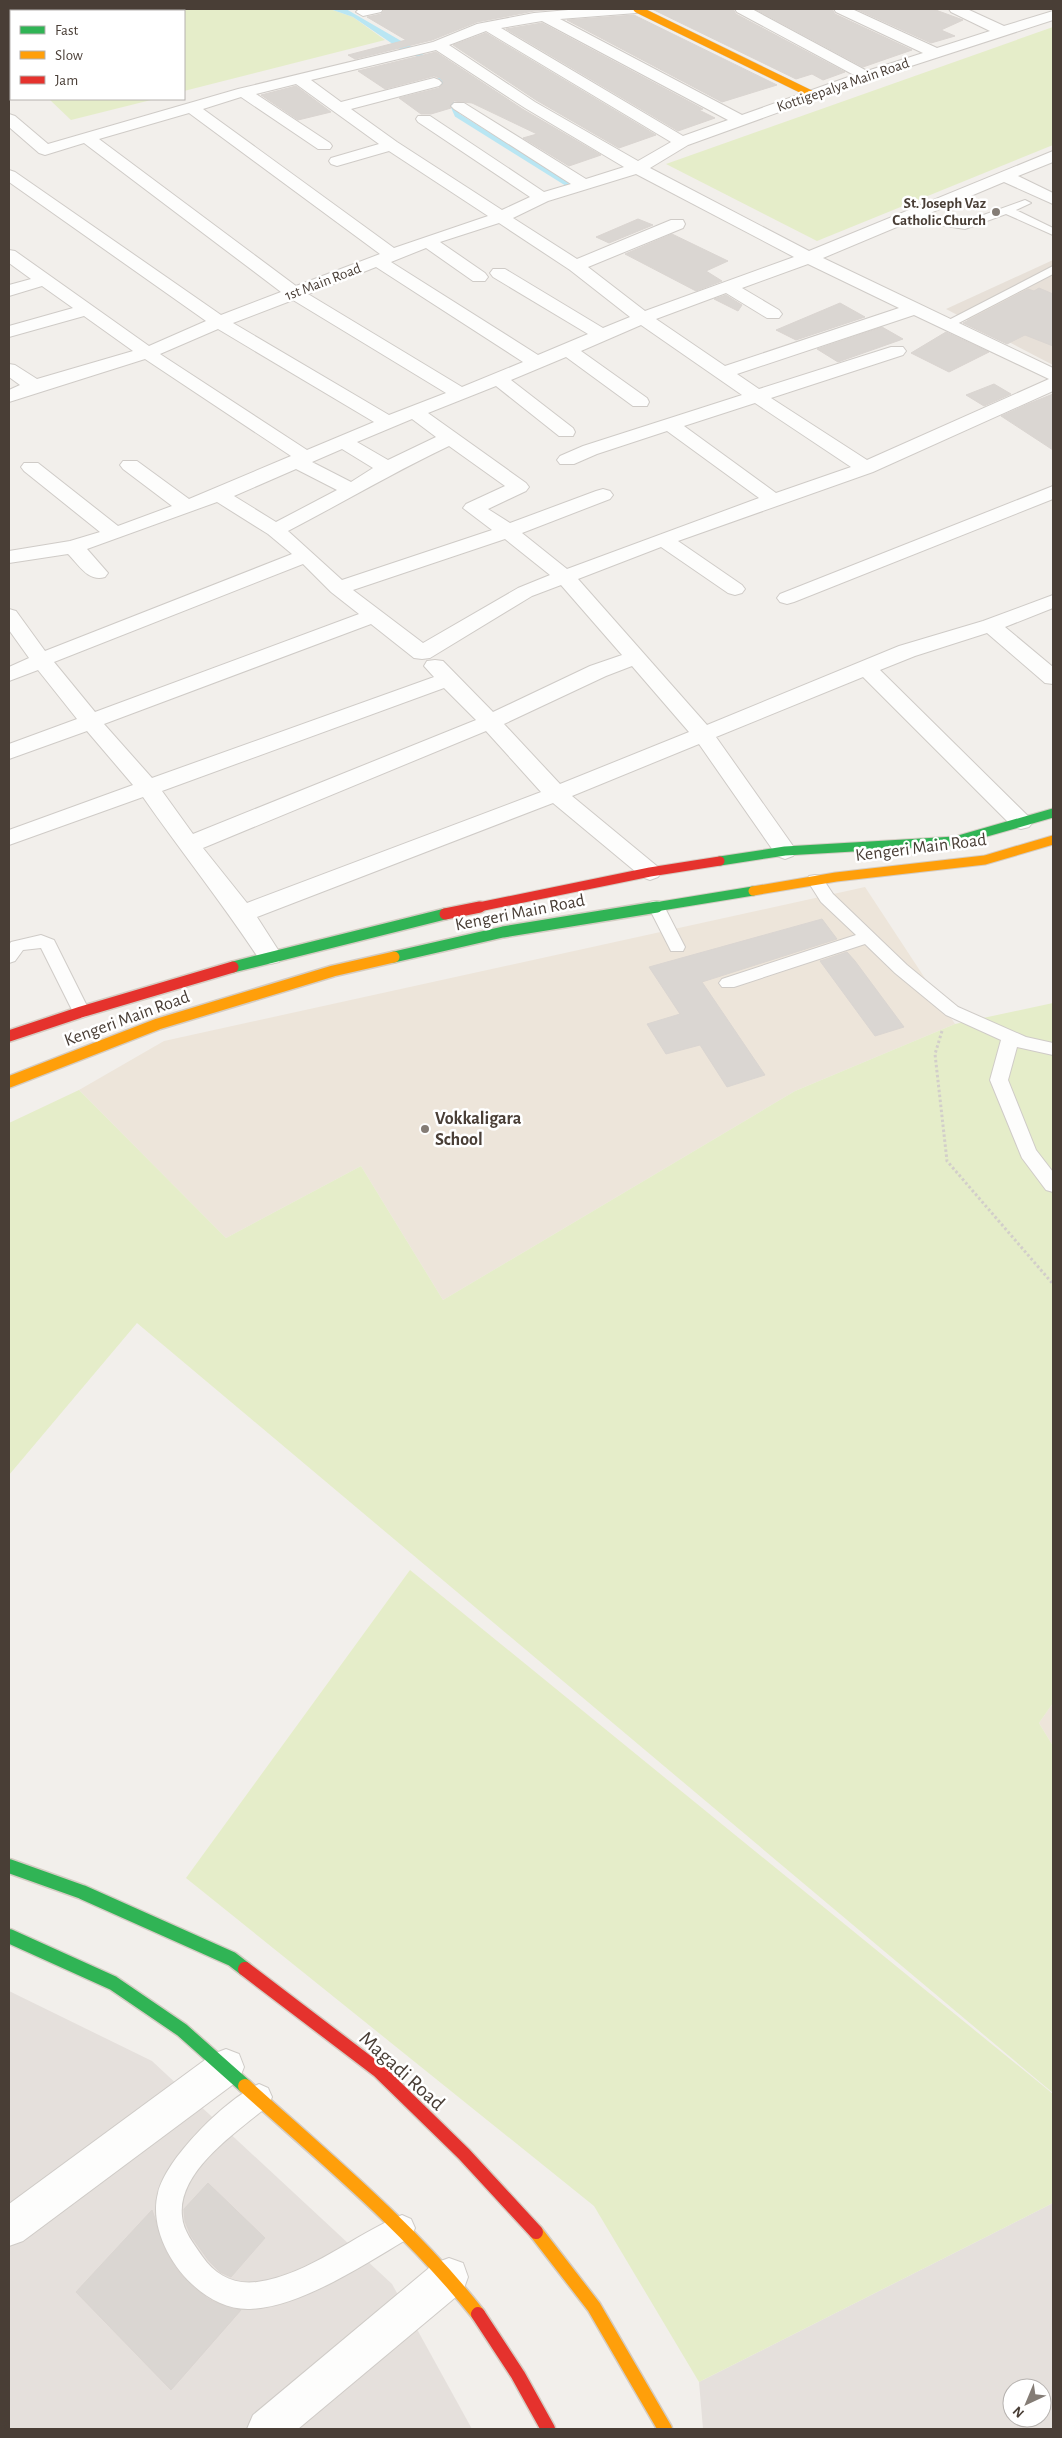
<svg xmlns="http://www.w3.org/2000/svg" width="1062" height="2438" font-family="'Alegreya Sans',sans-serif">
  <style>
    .residential { fill: #e7e0d8 }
    .industrial { fill: #e5e0dc; fill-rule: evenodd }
    .education { fill: #ede5da }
    .green { fill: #e5edc9 }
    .water { fill: #b9e6f3 }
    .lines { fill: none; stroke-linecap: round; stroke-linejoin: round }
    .stream { stroke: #b9e6f3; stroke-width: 5 }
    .building { fill: #dad6d2; stroke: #dad5d1 }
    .lane-casing { stroke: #cfcbc7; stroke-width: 2 }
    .street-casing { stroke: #cfcbc7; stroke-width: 2 }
    .fast-far2-casing { stroke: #d4ccc3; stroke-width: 11 }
    .fast-far1-casing { stroke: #d4ccc3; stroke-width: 14 }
    .fast-casing { stroke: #d4ccc3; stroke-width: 17 }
    .slow-far3-casing { stroke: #d4ccc3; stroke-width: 8 }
    .slow-far2-casing { stroke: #d4ccc3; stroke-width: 11 }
    .slow-far1-casing { stroke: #d4ccc3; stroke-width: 14 }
    .slow-casing { stroke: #d4ccc3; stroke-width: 17 }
    .jam-far2-casing { stroke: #d4ccc3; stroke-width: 11 }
    .jam-far1-casing { stroke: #d4ccc3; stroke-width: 14 }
    .jam-casing { stroke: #d4ccc3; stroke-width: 17 }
    .path { stroke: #d2ceca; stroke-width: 3; stroke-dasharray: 2.5 2.5; stroke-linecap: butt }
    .lane { fill: #fdfdfc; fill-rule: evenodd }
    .street { fill: #fdfdfc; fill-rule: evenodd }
    .fast-far2 { stroke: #30b455; stroke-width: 9 }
    .fast-far1 { stroke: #30b455; stroke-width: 11 }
    .fast { stroke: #30b455; stroke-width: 14 }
    .slow-far3 { stroke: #ff9f0a; stroke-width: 7 }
    .slow-far2 { stroke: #ff9f0a; stroke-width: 9 }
    .slow-far1 { stroke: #ff9f0a; stroke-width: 11 }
    .slow { stroke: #ff9f0a; stroke-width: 14 }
    .jam-far2 { stroke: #e5322d; stroke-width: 9 }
    .jam-far1 { stroke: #e5322d; stroke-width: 11 }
    .jam { stroke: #e5322d; stroke-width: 14 }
    .poi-dot { fill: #847c75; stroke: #fff; stroke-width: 2 }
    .labels { text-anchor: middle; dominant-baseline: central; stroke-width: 5; stroke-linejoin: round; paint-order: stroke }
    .far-street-label { font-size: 15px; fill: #493e36; stroke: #fff }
    .far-poi-label { font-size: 15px; font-weight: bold; fill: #493e36; stroke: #fff; text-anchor: end }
    .street-label { font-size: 18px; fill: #493e36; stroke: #fff }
    .poi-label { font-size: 18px; font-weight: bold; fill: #493e36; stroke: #fff; text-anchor: start }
    .near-street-label { font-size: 21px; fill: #493e36; stroke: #fff }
  </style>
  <rect width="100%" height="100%" fill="#f2efeb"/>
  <polygon class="residential" points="1053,260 1053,365 946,309"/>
  <g class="industrial">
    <polygon points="9,1991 152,2061 392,2284 472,2429 9,2429"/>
    <path d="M1053,2203V2429H703L699,2382ZM1012,2388H1042V2418H1012Z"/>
  </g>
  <g class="education">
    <polygon points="865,887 955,1024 795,1091 443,1300 361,1166 226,1238 79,1090 164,1041"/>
    <polygon points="1053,1703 1053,1746 1039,1723"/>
  </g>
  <g class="green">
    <polygon points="9,9 330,9 353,17 385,40 184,91 184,11 11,11 11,61 9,59"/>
    <polygon points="1053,27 1053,145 817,241 666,164"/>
    <polygon points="49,99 155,99 71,120"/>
    <polygon points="1053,1003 1053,1703 1039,1723 1053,1746 1053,2093 137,1323 9,1475 9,1123 79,1090 226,1238 361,1166 443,1300 795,1091 955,1024"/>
    <polygon points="410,1570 1053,2094 1053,2203 699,2382 594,2206 186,1878"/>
  </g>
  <polygon class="water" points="330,9 346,9 415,49 403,51 353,17"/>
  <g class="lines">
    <polyline class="stream" points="409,49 435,65 457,115 569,185"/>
  </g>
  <g class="building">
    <polygon points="385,9 561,9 534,11 477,22 432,40 355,59 348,55 406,40 367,17 381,14"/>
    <polygon points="652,9 733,9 736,14 845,72 823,80 812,74 796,79"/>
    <polygon points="755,9 832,9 835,14 912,50 863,67"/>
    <polygon points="856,9 933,9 963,20 941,30 955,36 931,43"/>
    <polygon points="634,15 777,85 722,102 567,20"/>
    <polygon points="542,23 703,109 699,110 715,118 678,131 506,29"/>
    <polygon points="486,33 656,135 619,148 536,100 453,45"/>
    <polygon points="436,52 524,110 601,155 569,166 523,138 537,134 472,103 454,101 450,105 451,108 431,114 421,114 399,98 439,88 444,83 440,78 434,76 385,89 358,71"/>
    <polygon points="296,86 331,112 298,120 261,95"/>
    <polygon points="638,219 653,225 609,243 596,237"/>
    <polygon points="672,234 728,261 706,271 722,281 696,291 625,254"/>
    <polygon points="1039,288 1053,294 1053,346 1025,335 1007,344 963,323 1028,289 1034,291"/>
    <polygon points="726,295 742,305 738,311 714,299"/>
    <polygon points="840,303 865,317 796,340 776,330"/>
    <polygon points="882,327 903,339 838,362 817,349"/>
    <polygon points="946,332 989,352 949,372 911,353"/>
    <polygon points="994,384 1011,394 984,406 966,395"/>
    <polygon points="1053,394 1053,450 1001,416 1028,404"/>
    <polygon points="822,919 837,939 702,982 765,1075 727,1087 700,1045 666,1054 647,1024 680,1014 649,967"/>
    <polygon points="847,952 855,961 904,1027 875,1036 820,961"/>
    <polygon points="208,2183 265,2238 231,2277 220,2272 209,2261 191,2236 185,2221 184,2209"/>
    <polygon points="152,2210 166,2252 178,2271 193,2287 210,2300 230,2308 241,2310 171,2390 76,2292"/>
  </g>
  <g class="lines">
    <g class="lane-casing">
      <g id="lane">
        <polygon points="1025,200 1031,203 1016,210 1053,228 1053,235 1006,214 965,229 934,224 910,212 916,209 941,219 964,222"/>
        <polygon points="1053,266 1053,274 951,327 943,327 941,324"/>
        <polygon points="815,875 821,876 833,894 907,965 958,1007 1026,1037 1053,1043 1053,1055 1017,1047 1008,1080 1036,1150 1053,1172 1053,1192 1046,1190 1022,1158 990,1080 1001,1040 946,1015 895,973 865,944 734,987 722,987 719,983 722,979 856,935 821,902 807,880 809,876"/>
        <polygon points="656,901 662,902 664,906 685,947 683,951 671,951 669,947 648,906 650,902"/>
        <polygon points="41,935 54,940 90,1012 87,1016 81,1018 75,1016 41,948 23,950 15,961 9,963 9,945 11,942"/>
        <path d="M259,2084L268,2088L272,2097L268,2106C238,2131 177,2171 182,2216C183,2231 194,2244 202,2256C215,2275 234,2285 257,2282C311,2274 353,2235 402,2215L411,2219L415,2228L411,2237C366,2263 302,2307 250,2309C197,2311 145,2242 158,2193C166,2158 227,2098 259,2084Z"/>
      </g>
    </g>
    <g class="street-casing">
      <g id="street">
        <polygon points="359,9 383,9 381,12 363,16 356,12"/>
        <path d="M580,9H643L641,12L636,13L560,19L742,115L854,75L737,12L735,9H752L867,71L923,53L836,12L834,9H852L937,48L990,31L951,12L949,9H967L1004,26L1053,11V20L871,79L688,145L650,168L809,251L1053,151V162L1018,176L1053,193V204L1004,182L823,258L1053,368V391L873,472L678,541L742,585L745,589L742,593L735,595L728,593L661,547L578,579L707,725L899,646L983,621L1053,595V608L1005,627L1053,667V684L1045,683L987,633L915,656L880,670L1029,817L1033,822L1029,827L1021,829L1013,827L863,677L716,737L793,846L797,851L793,856L785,859L777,856L699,744L572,796L658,867L662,872L658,877L650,880L642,877L553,803L257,917L282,956L279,962L270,964L261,962C224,905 182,853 143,797L9,845V830L133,785L87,731L9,759V744L77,719L38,670L9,681V667L29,658L9,630V609L16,611L45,651L292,554L268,534L217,502L87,549L108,573L105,577C88,582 79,565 68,554L9,563V551L70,541L100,532L24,471L21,467L24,463H38L118,526L172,506L123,469L120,465L123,461H137L189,499L291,456L145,359L9,402V390L20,385L9,377V364L15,365L37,379L133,351L84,316L9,337V326L73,308L42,286L9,296V285L31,279L9,263V250L15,251L149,346L206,321L9,182V170L15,172L221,315L281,292L84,143L45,155L39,153L9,127V114L15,116L48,144L238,89L433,42L477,24L534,13ZM542,21L728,120L683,136L501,28ZM486,31L671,142L638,161L535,102L449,45ZM436,50L525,108L624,167L586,179L464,103H454L451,106L454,109L571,184L544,192L430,116H418L416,119L418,122L530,197L502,210L397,142L351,109L439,86L442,83L439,80L434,78L341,102L311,80ZM296,84L379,144L331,158L329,161L331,164L337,166L389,151L488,216L394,248L203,109L241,97L318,149H330L332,146L330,143L256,94ZM189,113L380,254L296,286L99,139ZM636,174L794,257L645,311L588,267L683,228L685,224L683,220H671L577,259L513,218L548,201ZM499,223L570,270L630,317L603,328L505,269H493L490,273L493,277L588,334L538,355L391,262L426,248L473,281H485L488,277L485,273L440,242ZM808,264L899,308L725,366L656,319L726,293L767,318H779L782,314L779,310L742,288ZM376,267L523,362L462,387L308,294ZM293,300L446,393L389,415L233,323ZM914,315L1049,379L867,460L771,398L903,355L906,351L903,347H891L759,389L737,374ZM641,325L742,395L583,446L560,456L557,460L560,464H574L597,454L667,431L759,498L567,569L522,533L610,499L613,495L610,491L603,489L596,491L510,523L488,509L526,491L529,487L526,483L428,413L496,386L559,436H573L575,432L573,428L511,380L566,357L633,406H647L649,402L647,398L581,351ZM218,329L374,422L307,450L160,354ZM755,403L851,467L776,493L684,426ZM412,419L436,437L388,460L357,442ZM449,446L505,486L466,504L463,508L492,530L342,580L288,531C342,503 394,472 449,446ZM342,449L373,468L351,482L312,462ZM296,469L337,490L276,522L234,496ZM505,539L550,575L518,588L423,643L353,590ZM303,564L331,592L359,614L95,712L54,662ZM561,585L622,655L590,666L493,712L443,661L435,660L427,661L424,666L434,677L152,778L104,724L371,624L414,658L422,659L430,658L532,596ZM632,666L689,732L560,784L504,724L606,676ZM444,688L476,720L193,834L162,791ZM486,731L541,792L247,903L203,848Z"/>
        <polygon points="1053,486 1053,499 794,602 787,604 780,602 777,598 780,594"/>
        <polygon points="226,2049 239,2054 244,2067 239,2080 23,2241 9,2246 9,2204 213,2054"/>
        <polygon points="449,2258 463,2263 468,2277 463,2291 298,2429 247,2429 253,2415 435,2263"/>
      </g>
    </g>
    <g class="fast-far2-casing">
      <g id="fast-far2">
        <polyline points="720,861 785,851 955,841 1053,813"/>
        <polyline points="649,908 753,891"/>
      </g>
    </g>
    <g class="fast-far1-casing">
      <g id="fast-far1">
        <polyline points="394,957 503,932 657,907"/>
        <polyline points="233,967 445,914"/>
      </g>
    </g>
    <g class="fast-casing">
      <g id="fast">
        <polyline points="9,1866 82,1892 232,1959 245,1969"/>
        <polyline points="9,1936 113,1983 182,2030 245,2086"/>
      </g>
    </g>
    <g class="slow-far3-casing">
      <polyline id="slow-far3" points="637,9 813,95"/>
    </g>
    <g class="slow-far2-casing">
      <polyline id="slow-far2" points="753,891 836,877 985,860 1053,840"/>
    </g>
    <g class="slow-far1-casing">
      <polyline id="slow-far1" points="9,1082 158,1024 333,971 394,957"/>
    </g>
    <g class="slow-casing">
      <g id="slow">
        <path d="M245,2086C326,2159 410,2228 478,2314"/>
        <polyline points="536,2232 594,2307 665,2429"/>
      </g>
    </g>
    <g class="jam-far2-casing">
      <polyline id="jam-far2" points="474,908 650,872 720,861"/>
    </g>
    <g class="jam-far1-casing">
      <g id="jam-far1">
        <polyline points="445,914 480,907"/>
        <polyline points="9,1036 81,1012 233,967"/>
      </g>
    </g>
    <g class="jam-casing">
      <g id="jam">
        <polyline points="245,1969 379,2071 464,2154 536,2232"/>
        <polyline points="478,2314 518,2375 548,2429"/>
      </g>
    </g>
    <polyline class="path" points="942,1031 935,1054 947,1161 1053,1284"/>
    <use href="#lane" class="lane"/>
    <use href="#street" class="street"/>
    <use href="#fast-far2" class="fast-far2"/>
    <use href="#fast-far1" class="fast-far1"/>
    <use href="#fast" class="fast"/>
    <use href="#slow-far3" class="slow-far3"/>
    <use href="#slow-far2" class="slow-far2"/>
    <use href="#slow-far1" class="slow-far1"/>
    <use href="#slow" class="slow"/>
    <use href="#jam-far2" class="jam-far2"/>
    <use href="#jam-far1" class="jam-far1"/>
    <use href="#jam" class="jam"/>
  </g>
  <g class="poi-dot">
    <circle cx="996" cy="212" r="5"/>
    <circle cx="425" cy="1129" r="5"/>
  </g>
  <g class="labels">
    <g class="far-street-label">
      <text transform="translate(843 85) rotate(-19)">Kottigepalya Main Road</text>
      <text transform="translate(323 282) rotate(-21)">1st Main Road</text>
    </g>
    <g class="far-poi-label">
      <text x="986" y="203">St. Joseph Vaz<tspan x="986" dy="17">Catholic Church</tspan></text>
    </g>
    <g class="street-label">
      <text transform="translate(921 848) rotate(-7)">Kengeri Main Road</text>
      <text transform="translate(520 913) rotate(-11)">Kengeri Main Road</text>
      <text transform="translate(127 1019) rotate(-20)">Kengeri Main Road</text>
    </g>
    <g class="poi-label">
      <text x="435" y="1119">Vokkaligara<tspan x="435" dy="21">School</tspan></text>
    </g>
    <g class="near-street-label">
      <text transform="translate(402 2071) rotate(42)">Magadi Road</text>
    </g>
  </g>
  <rect width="1062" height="2438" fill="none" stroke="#493e36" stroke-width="20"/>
  <rect x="10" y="10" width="175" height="90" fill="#ffffff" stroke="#b6b2af"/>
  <rect x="20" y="26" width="25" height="8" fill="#30b455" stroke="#b6b2af"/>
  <text x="55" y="35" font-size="15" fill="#493e36">Fast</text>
  <rect x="20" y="51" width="25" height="8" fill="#ff9f0a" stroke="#b6b2af"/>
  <text x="55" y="60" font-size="15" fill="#493e36">Slow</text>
  <rect x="20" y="76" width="25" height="8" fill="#e5322d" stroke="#b6b2af"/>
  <text x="55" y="85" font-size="15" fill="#493e36">Jam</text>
  <g transform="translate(1027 2403) rotate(224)"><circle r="24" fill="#ffffff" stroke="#b6b2af"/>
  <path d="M0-4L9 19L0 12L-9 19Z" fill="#847c75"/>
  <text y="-8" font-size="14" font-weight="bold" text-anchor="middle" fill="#493e36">N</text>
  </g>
</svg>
